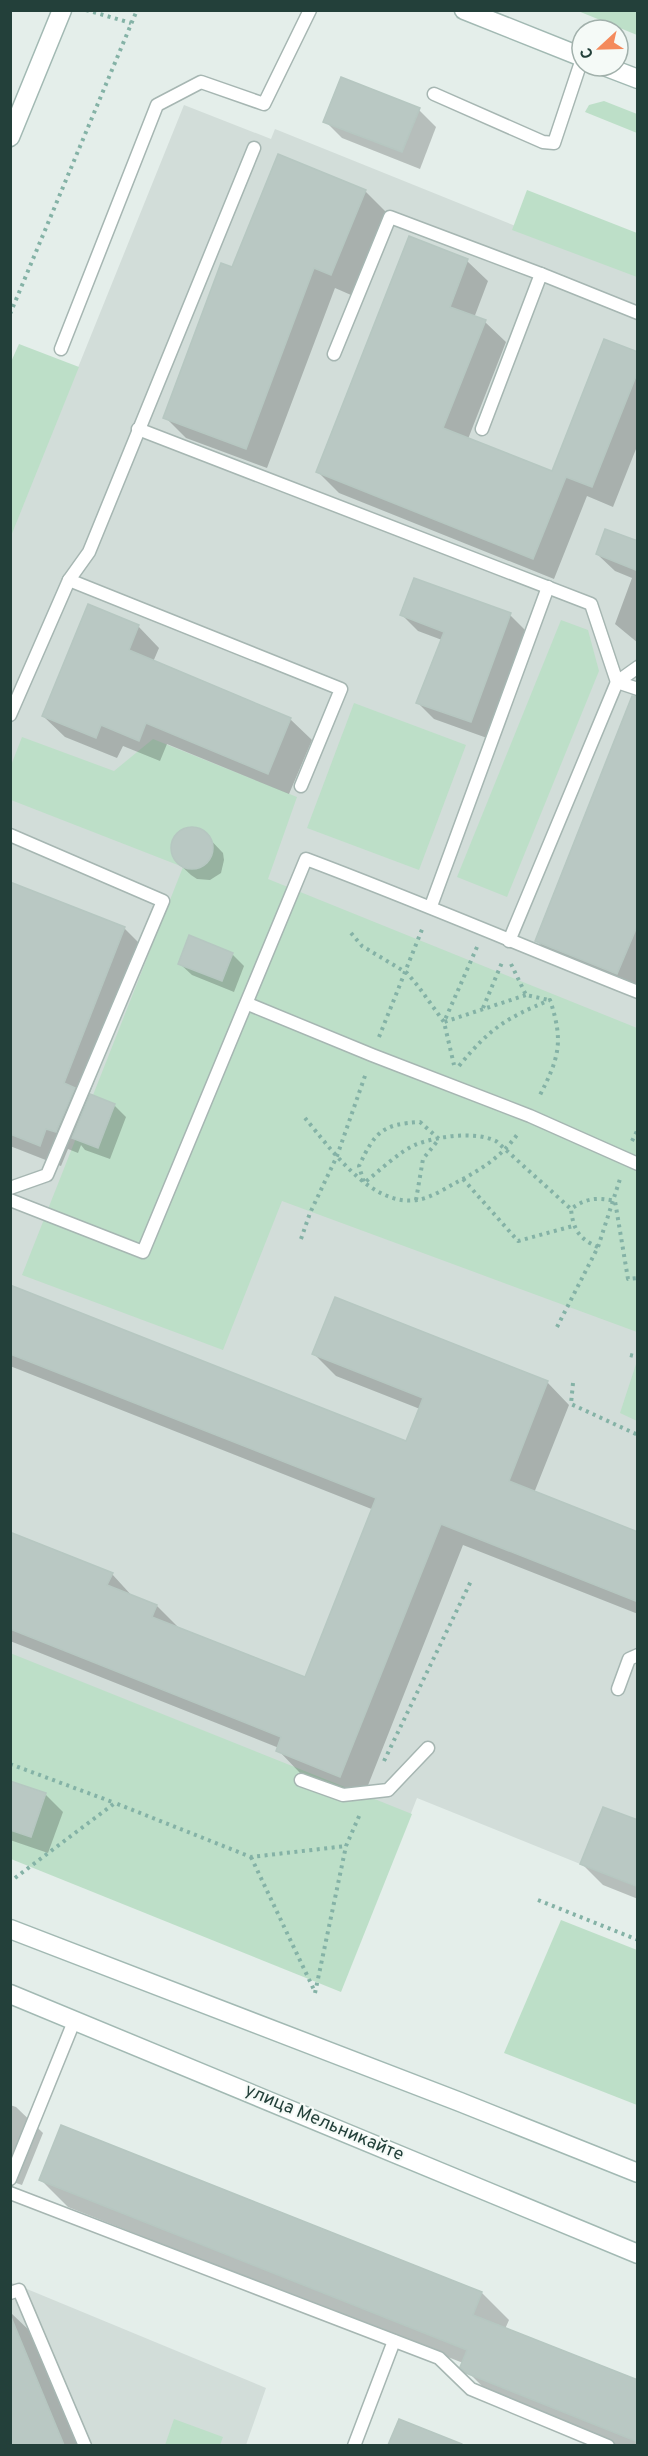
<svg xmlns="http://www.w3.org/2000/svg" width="648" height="2456" font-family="Overpass,sans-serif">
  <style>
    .built { fill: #d2ddd9 }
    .green { fill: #bddfc8 }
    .shadow { fill: #0003 }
    .building { fill: #b9c8c3; stroke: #b6c7c1; stroke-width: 1.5 }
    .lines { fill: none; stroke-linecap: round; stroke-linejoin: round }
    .lane-casing { stroke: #a6b6b2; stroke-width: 15 }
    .secondary-casing { stroke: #a2b9b3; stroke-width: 21 }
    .path { stroke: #84b2a6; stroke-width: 4; stroke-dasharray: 3 4.5; stroke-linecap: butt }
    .lane { stroke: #fff; stroke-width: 12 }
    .secondary { stroke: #fff; stroke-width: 18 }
    .labels { text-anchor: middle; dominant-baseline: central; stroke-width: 4.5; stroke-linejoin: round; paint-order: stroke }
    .street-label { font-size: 18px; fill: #23403a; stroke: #f5faf7 }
  </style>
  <rect width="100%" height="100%" fill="#e4eeea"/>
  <g class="built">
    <polygon points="184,105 271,139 275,129 637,275 637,1887 417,1798 391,1864 11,1711 10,536"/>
    <polygon points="10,2282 266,2388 246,2445 11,2445"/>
  </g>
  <g class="green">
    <polygon points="578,11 637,11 637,35"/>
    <polygon points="604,101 637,114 637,133 585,112 589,105"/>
    <polygon points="527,190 637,233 637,277 512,230"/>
    <polygon points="19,344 79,367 11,536 10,364"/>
    <polygon points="561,620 588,630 599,671 507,897 457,877"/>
    <polygon points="354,703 466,745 419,870 307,828"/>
    <polygon points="22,737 114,771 153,739 297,797 268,879 637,1028 637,1332 282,1201 223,1350 22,1275 183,867 11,800 10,768"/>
    <polygon points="637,1361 638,1421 637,1421 620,1413"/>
    <polygon points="10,1653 412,1814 341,1992 11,1859"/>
    <polygon points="561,1920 637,1950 637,2105 504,2053"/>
    <polygon points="174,2419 223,2437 220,2445 165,2445"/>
  </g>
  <g class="shadow">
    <polygon points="419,110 436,127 420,169 342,138 325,121"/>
    <polygon points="365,191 386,212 351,295 335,288 267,468 186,438 165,417 232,269"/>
    <polygon points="410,238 467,261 488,281 474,318 485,322 506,342 468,439 552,473 638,354 638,444 613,507 587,496 554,579 339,493 318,472"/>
    <polygon points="638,543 638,643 615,624 632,578 615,571 597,554"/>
    <polygon points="401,614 510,615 526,631 487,738 434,719 418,703 442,640 418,631"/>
    <polygon points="138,626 159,648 153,662 290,719 312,740 289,794 167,744 160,761 123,746 117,758 65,737 43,716"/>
    <polygon points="638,724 638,991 556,960 536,940"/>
    <polygon points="189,829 202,831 223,853 224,860 221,873 210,880 197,879 191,875 178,863 172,851 178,834"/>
    <polygon points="10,884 125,929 146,950 89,1095 114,1105 126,1117 110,1159 85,1150 81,1145 78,1153 68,1149 61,1166 10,1146"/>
    <polygon points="232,954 244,966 234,992 192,975 179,963"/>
    <polygon points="10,1286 407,1443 420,1409 336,1376 314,1354 547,1382 569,1405 534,1493 638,1534 638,1614 463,1545 363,1798 300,1773 278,1750 279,1748 10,1641 10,1534 112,1574 133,1597 157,1606 179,1628 306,1679 374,1510 10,1366"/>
    <polygon points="10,1782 46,1795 63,1812 48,1853 10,1840"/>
    <polygon points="638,1822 638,1899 603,1885 582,1864"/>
    <polygon points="10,2105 16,2107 43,2133 22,2185 10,2181"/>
    <polygon points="41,2180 482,2293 509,2320 505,2329 638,2382 638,2446 609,2446 496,2400 462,2366 463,2363 68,2207"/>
    <polygon points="10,2312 33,2334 79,2446 10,2446"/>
    <polygon points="400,2421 455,2443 458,2446 390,2446"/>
  </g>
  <g class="building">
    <polygon points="341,77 420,108 402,152 323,122"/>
    <polygon points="278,154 366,190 331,275 314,268 246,449 163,418 221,263 232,267"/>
    <polygon points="409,236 468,259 450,307 486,320 443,428 552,471 604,339 638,352 638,371 592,487 566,477 533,559 316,472"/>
    <polygon points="605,529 638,541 638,571 596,554"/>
    <polygon points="414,578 511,613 471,722 416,703 444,632 400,615"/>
    <polygon points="88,604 139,625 129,650 291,718 268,774 146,723 139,741 101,725 96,738 42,716"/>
    <polygon points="632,696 638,697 638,924 617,974 535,941"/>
    <circle cx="192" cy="848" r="21"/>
    <polygon points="10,882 125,927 64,1083 75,1088 56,1132 46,1129 40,1146 10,1134"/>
    <polygon points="189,935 233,953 222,981 178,964"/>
    <polygon points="90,1094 115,1104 98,1148 72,1138"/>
    <polygon points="10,1285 406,1441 423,1398 312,1354 335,1297 548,1381 509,1481 638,1532 638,1602 441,1524 340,1777 276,1751 281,1737 10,1629 10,1532 113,1573 107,1585 157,1605 152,1617 305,1677 376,1498 10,1354"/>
    <polygon points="10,1781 46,1793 31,1837 10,1830"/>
    <polygon points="603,1807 638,1820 638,1887 580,1864"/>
    <polygon points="61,2125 482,2292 473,2315 638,2380 638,2442 466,2373 460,2367 467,2350 39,2180"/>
    <polygon points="10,2317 11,2317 64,2445 10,2445"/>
    <polygon points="399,2419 462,2444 462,2445 388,2445"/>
  </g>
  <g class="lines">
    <g class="lane-casing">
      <g id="lane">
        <polyline points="434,94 543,142 554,143 582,59"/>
        <polyline points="61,349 157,105 201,82 264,104 310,10"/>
        <polyline points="334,354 390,217 541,274"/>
        <polyline points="138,429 591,604 617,682 638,689"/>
        <polyline points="482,429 541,274 638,313"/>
        <polyline points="69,580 341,689 301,786"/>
        <polyline points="10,715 69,580 89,552 254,148"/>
        <polyline points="10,835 163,901 47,1175 10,1188"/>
        <polyline points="431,906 548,587"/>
        <polyline points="509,941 617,682 638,667"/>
        <polyline points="248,1004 372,1055 530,1116 638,1164"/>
        <path d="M10,1200L143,1252L306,859C418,901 527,948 638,992"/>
        <polyline points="618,1689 629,1659 638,1655"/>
        <polyline points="301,1780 343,1795 388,1790 428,1748"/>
        <polyline points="10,2179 75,2019"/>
        <polyline points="10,2193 439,2358 471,2389 608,2446"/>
        <polyline points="10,2293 19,2290 85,2446"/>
        <polyline points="354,2446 394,2341"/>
      </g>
    </g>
    <g class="secondary-casing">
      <g id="secondary">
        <polyline points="464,10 582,57"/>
        <polyline points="604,66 638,79"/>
        <polyline points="10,137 62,10"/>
        <polyline points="10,1929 460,2102 638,2173"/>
        <polyline points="10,1994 638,2254"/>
      </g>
    </g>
    <g class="path">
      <polyline points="86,10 131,23"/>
      <polyline points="10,314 137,10"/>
      <polyline points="351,933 362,946 407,973 418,986 444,1022 454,1065"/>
      <polyline points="477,947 444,1022 526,995"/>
      <polyline points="511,964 526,995 549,1000"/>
      <polyline points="483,1008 503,960"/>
      <polyline points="379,1037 423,927"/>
      <path d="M459,1066C489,1029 506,1018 550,1000C564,1042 559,1058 539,1097"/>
      <path d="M305,1118C331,1149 371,1207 417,1200C431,1198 446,1188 459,1181C484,1168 503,1155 519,1132"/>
      <polyline points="632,1141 638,1129"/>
      <polyline points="463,1179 518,1241 573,1226"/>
      <path d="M416,1200L423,1159L439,1139L420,1122C382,1124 375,1132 359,1166L364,1183C378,1172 401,1150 417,1144C440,1136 474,1131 496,1141L571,1209"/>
      <polyline points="301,1239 310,1213 337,1156 366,1073"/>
      <path d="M598,1247C579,1239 573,1229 571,1209C586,1198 597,1197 615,1201L628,1279L638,1278"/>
      <polyline points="557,1327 598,1247 620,1179"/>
      <polyline points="630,1355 638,1357"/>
      <polyline points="573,1383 571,1404 638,1435"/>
      <polyline points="384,1761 472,1579"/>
      <polyline points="10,1764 115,1803"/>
      <polyline points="251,1857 315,1992"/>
      <polyline points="15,1878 115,1803 251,1857 346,1846"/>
      <polyline points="538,1900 638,1940"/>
      <polyline points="315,1993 346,1846 360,1814"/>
    </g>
    <use href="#lane" class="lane"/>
    <use href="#secondary" class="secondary"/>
  </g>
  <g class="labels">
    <g class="street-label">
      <text transform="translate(324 2123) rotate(23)">улица Мельникайте</text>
    </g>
  </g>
  <rect width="648" height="2456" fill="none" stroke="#23403a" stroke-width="24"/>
  <g transform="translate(600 48) rotate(248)"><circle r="28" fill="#f5faf7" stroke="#a1b0ab" stroke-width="1.5"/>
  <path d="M0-4.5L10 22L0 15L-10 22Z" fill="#f48a5c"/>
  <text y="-9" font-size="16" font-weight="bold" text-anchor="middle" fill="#23403a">С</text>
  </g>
</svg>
